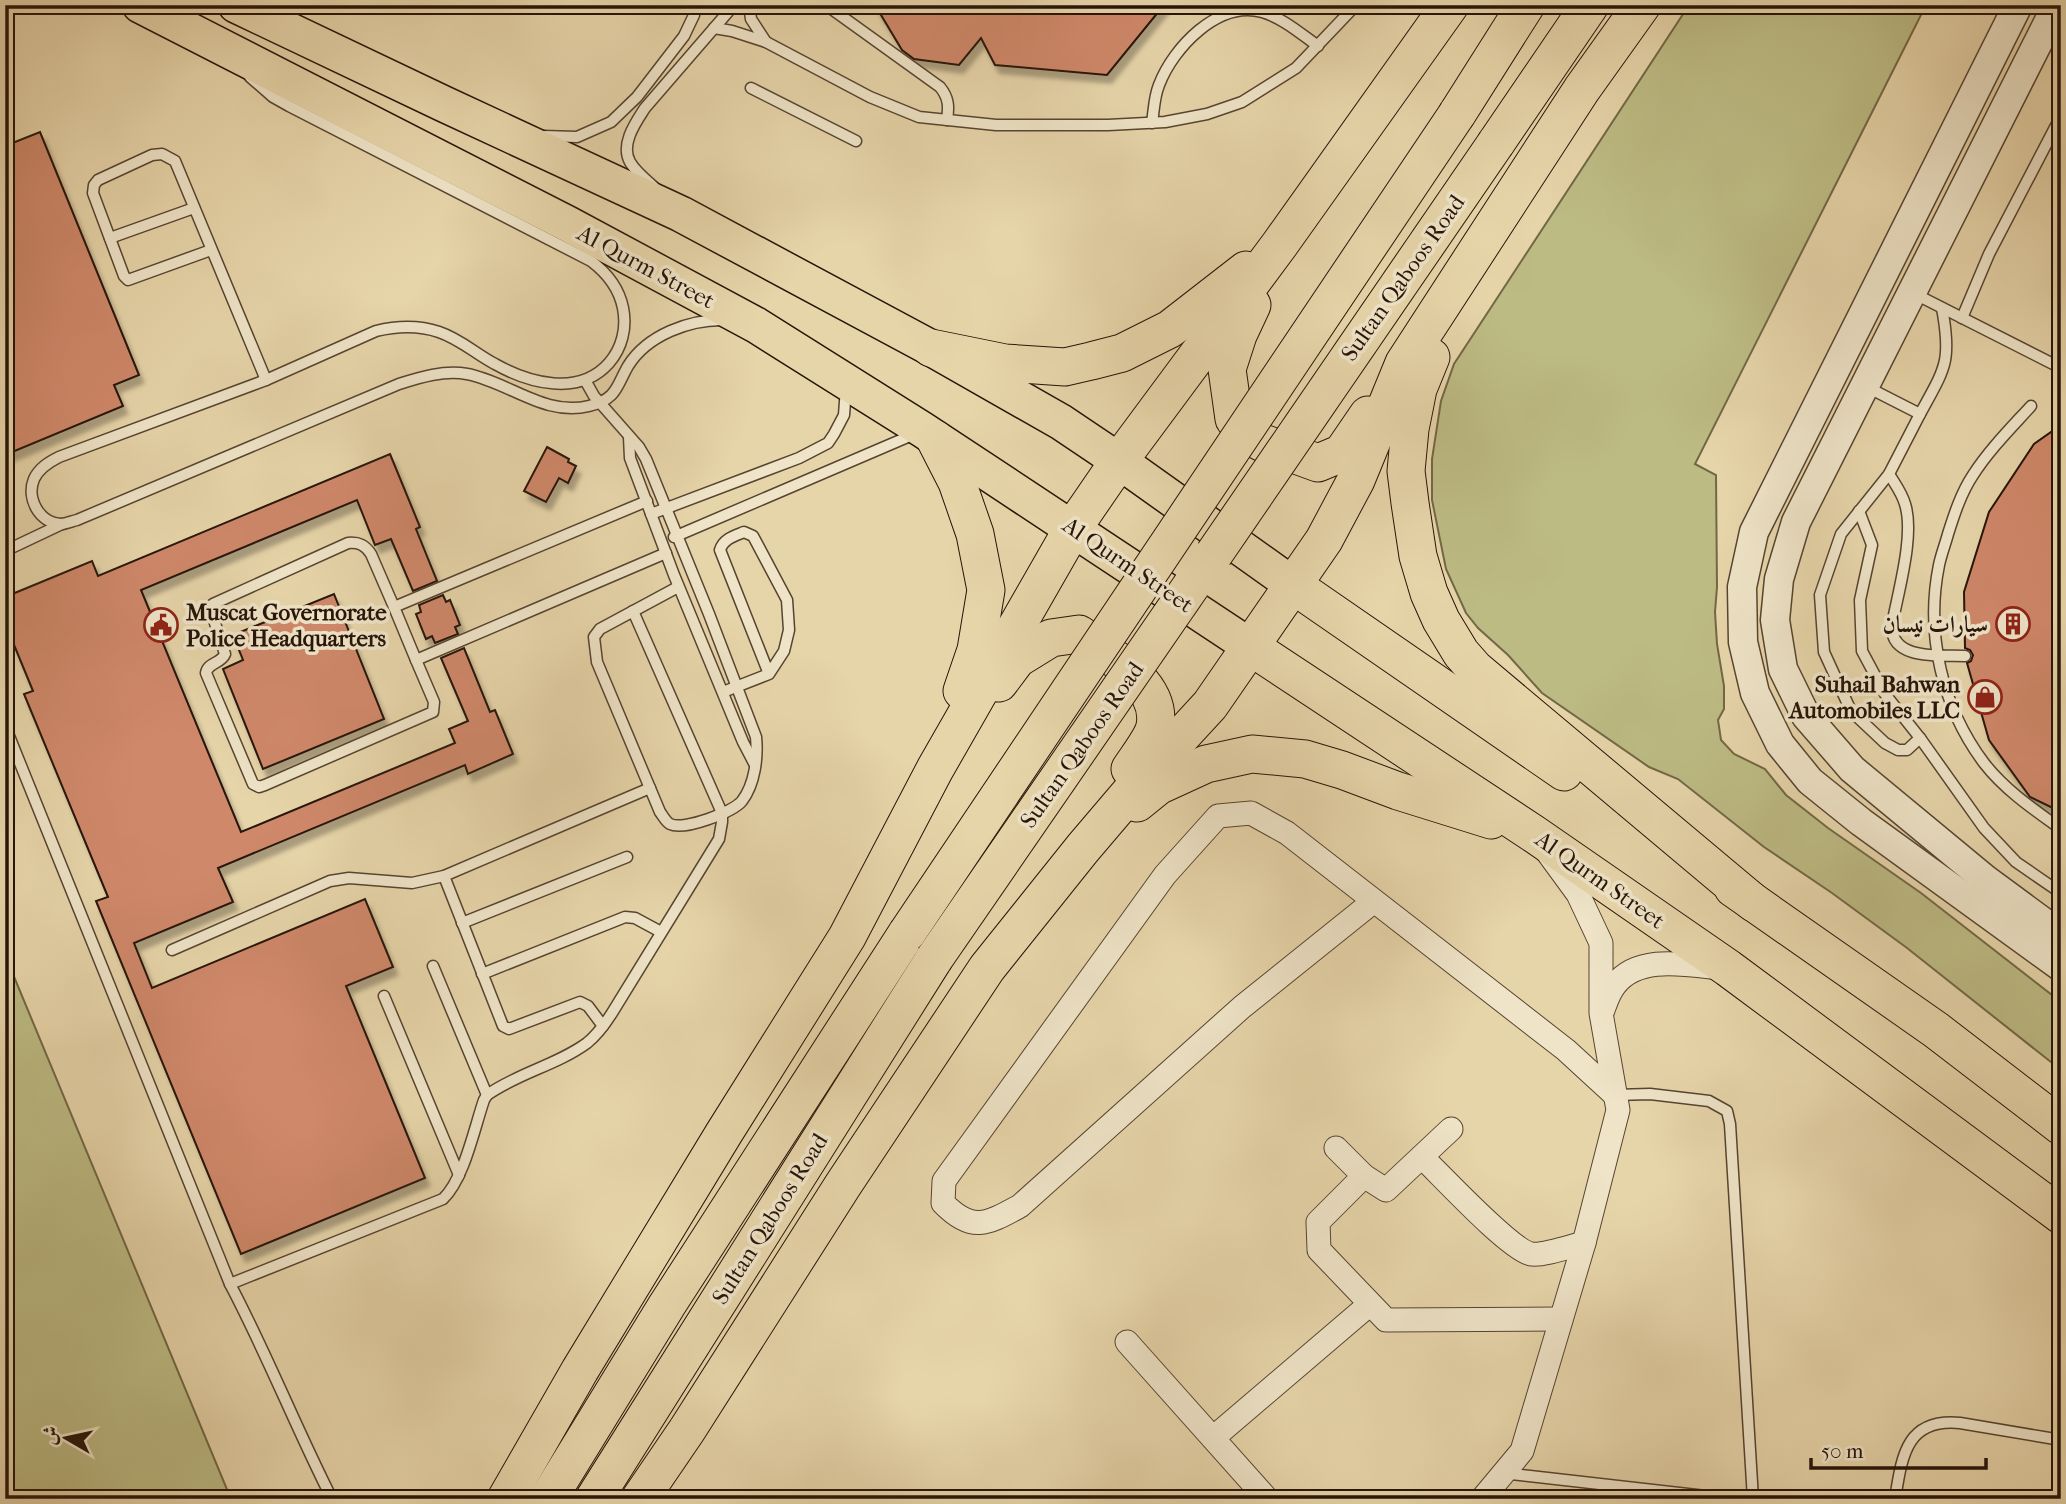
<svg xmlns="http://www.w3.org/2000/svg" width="2066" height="1504" font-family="'IM FELL French Canon',Amiri,serif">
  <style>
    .green { fill: #bdbb84; stroke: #726846; stroke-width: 2 }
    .building { fill: #cf886a; stroke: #261409; stroke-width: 2; filter: url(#shadow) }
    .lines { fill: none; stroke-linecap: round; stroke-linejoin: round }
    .service-casing { stroke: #564431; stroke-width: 13 }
    .minor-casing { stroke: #564431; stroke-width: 25 }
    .tertiary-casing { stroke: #564431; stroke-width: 31 }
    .primary-casing { stroke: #261409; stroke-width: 38 }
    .trunk-casing { stroke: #261409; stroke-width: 39 }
    .service { stroke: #efe4c8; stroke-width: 10 }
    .minor { stroke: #efe4c8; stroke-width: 23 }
    .tertiary { stroke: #efe4c8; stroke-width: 28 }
    .primary { stroke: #e7d5aa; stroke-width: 35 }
    .trunk { stroke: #e7d5aa; stroke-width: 37 }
    .trunk-bridge-casing { stroke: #261409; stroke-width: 39; stroke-linecap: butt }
    .trunk-bridge { stroke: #e7d5aa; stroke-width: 37 }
    .labels { text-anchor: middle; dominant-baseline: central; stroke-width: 7; stroke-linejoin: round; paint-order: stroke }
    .street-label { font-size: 23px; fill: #261409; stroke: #efe4c8 }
    .poi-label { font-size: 23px; font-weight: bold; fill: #261409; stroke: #efe4c8; text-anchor: end }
  </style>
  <defs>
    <filter id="shadow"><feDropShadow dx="4.5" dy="8" stdDeviation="2" flood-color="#0004"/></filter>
  </defs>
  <rect width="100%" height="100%" fill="#e7d5aa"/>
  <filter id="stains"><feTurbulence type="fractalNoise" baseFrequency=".00286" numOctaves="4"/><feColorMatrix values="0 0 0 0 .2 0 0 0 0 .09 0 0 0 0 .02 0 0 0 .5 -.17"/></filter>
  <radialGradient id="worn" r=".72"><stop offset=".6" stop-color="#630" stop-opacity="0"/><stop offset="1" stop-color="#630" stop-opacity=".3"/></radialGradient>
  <g class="green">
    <polygon points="1689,5 1926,5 1695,464 1716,475 1717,587 1715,612 1717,644 1724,686 1724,709 1718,720 1721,740 1734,754 1765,769 1786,795 1828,828 1921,893 2061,1002 2061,1070 1907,948 1832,893 1764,847 1678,779 1649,767 1542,693 1508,655 1478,628 1466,613 1446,569 1432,500 1432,459 1441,401 1454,364"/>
    <polygon points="5,955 231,1499 5,1499"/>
  </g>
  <g class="building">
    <polygon points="875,5 1164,5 1107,75 995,65 981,38 959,65 914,59 902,50"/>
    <polygon points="40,132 139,375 114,385 123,406 5,455 5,146"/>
    <polygon points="2061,425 2061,812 2030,797 1989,740 1967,663 1971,661 1973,655 1970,650 1965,648 1964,592 1989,512 2034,444"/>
    <polygon points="547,447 569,459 568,462 576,466 568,483 559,478 546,502 524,491"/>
    <polygon points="390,454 420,527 416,529 437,581 413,591 391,539 375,545 357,500 141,590 241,832 455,743 449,729 468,721 441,658 464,648 490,712 495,710 513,754 468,774 465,765 218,868 233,902 134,943 152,988 365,899 393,967 346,986 425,1178 241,1254 96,901 108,897 24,694 33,691 5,623 5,597 92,561 98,576"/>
    <polygon points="334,594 384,719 263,769 223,669 243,660 233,635"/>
    <polygon points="443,595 446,602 450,600 460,625 455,627 458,634 435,643 432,636 426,639 416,614 421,612 419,605"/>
  </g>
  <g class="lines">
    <g class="service-casing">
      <g id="service">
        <polyline points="749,5 751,19 766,42"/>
        <path d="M826,5L940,87C949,98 949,107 947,120"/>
        <polyline points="714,28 732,31 766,42 870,97 919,117 996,125 1108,125 1165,122 1207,114 1242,102 1296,68 1356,5"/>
        <path d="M250,77L273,97L289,106L591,261C607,273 619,288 623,308C627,328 622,348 609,363C579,397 529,383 495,364C476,354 460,339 439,332C418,325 397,326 376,331L266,380L59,457C49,462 39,468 34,479C26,498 39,523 61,524C66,524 72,521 77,520L399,384C421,377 444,370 467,374C509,382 545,417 589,406C617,399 616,387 628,366C647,335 690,319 725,320"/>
        <polyline points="751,88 856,141"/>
        <path d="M1152,123C1154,110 1154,97 1159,85C1173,48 1218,0 1262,12C1283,18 1301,34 1318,46"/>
        <polyline points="543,136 577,137 611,122 637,97 684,36 694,15 694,5"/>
        <path d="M654,187C646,180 635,171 630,162C620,144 636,122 645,108L734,5"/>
        <polyline points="110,238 194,208"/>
        <polyline points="211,250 128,280 124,276 93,193 94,185 98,180 152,155 162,154 175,161 266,380"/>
        <polyline points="1913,293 2061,368"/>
        <polyline points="1962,318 1989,254 2061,116"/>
        <path d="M585,380L594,396L639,447L646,459L709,614L756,737C758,757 755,784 742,801C733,812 684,831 670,824C666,822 663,816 660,812L597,662L594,637L600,629L678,587"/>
        <path d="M1867,387L1920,414C1945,368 1952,362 1942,308"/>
        <path d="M2031,406C2011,428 1989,450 1973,475C1961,493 1954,515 1948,534C1945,545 1941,555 1939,565C1925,634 1942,707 1984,763C2005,790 2033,809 2061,829"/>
        <polyline points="629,437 630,458 674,575 743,742 755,765"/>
        <path d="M1889,474C1895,484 1902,493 1905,504C1915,535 1898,592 1892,625C1890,661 1941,655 1965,656"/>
        <polyline points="647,501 394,607 416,660 666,553"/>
        <polyline points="1859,511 1872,545 1860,600 1862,651 1885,694 1920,738 1984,828 2016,862 2061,893"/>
        <polyline points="651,514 799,458 828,443 834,434 844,415 846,388"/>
        <polyline points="674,537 917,433"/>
        <polyline points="5,551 62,524"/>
        <path d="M394,607L371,554C365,545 359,542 348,543L213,604L212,614L225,654C221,664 208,662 206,673L253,784L259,787L265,785L433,712L434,702L416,660"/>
        <path d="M723,692L769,674L784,651L789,630L787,600L753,536L744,532C734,536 723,539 720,550L769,674"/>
        <path d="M5,726L230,1284C267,1354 296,1428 332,1499"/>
        <polyline points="1920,738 1907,750 1898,750 1885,743 1851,711 1824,652 1820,595 1841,534 1889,474 1920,414"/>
        <polyline points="462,923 627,857"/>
        <polyline points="172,950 330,881 349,878 412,883 444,876"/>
        <polyline points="433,966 487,1095"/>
        <polyline points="482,974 625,917 635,918 661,932"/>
        <polyline points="384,996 459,1175"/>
        <polyline points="603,1026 588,1006 580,1002 509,1029 503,1026 444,876 650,788"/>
        <polyline points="1615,1095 1650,1094 1709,1101 1727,1111 1730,1124 1753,1499"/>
        <path d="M230,1284L443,1199C464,1179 474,1129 484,1100L487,1095C518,1073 557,1065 587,1043C597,1035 605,1024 612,1013L719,839L722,822V813L633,611"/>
        <polyline points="1503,1473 1732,1499"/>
        <path d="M1895,1499C1902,1456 1906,1418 1960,1423L2061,1440"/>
      </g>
    </g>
    <g class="minor-casing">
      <g id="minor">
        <path d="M1374,901L1242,1007L1020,1206C987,1224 972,1233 943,1203L944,1181L1165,875L1218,816L1251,813L1287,833L1566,1050L1615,1095"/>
        <path d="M1603,1010C1606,1002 1609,992 1615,985C1638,954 1688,965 1721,968"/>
        <polyline points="1336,1148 1364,1176 1386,1190 1451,1129"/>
        <path d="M1422,1157C1442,1176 1509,1249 1531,1254C1542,1256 1572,1246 1584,1243"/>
        <polyline points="1364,1176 1318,1222 1319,1250 1386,1320 1561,1319"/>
        <polyline points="1127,1342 1267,1499"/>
        <polyline points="1213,1438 1370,1304"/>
        <polyline points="1482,1499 1522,1451 1584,1243 1618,1110 1601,1013 1601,943 1578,894 1548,853"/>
      </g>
    </g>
    <g class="tertiary-casing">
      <g id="tertiary">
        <polyline points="2018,5 1754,532 1742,587 1743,642 1755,693 1780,744 1810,781 1861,822 2061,967"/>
        <polyline points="2057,5 1796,522 1779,579 1775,620 1783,669 1806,716 1852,769 1985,879 2061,935"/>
      </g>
    </g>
    <g class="primary-casing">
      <g id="primary">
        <polyline points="140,5 568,224 756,325 923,430 1251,647"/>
        <polyline points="236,5 444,104 681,214 931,348 1061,422 1119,461 1293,585"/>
      </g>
    </g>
    <g class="trunk-casing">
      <g id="trunk">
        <polyline points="1457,114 1526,5"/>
        <polyline points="1496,143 1590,5"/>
        <polyline points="1252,305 1238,335 1227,369 1234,419 1247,435 1263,443 1318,463 1342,453 1368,415"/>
        <polyline points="931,348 1005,363 1065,367 1091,361 1122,353 1170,329 1246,270"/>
        <polyline points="1431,357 1418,389 1410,429 1406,471 1410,503 1418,556 1429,593 1441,620 1461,653 1475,669 1754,903"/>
        <polyline points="935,439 957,482 975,534 986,590 976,650 962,691"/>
        <polyline points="1293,585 1564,772"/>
        <polyline points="1251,647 1534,834 1728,968 2061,1215"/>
        <path d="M999,683L1017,659L1051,638L1079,634C1108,654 1163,684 1155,726C1153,738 1137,758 1130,769"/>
        <polyline points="1137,803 1158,786 1206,764 1252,754 1305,759 1342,770 1398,791 1491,820"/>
        <polyline points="1733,888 1936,1030 2061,1126"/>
        <polyline points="506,1499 580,1370 724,1133 847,937 935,769 1073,528 1119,461 1280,244 1450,5"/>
        <polyline points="548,1499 667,1305 907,933"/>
        <polyline points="594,1499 934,959"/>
        <polyline points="640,1499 687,1430 843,1185 987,968 1083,848 1140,781 1210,705 1324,540 1356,480 1404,363 1582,89 1642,5"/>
      </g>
    </g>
    <use href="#service" class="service"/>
    <use href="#minor" class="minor"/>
    <use href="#tertiary" class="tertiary"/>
    <use href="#primary" class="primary"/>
    <use href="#trunk" class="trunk"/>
    <g class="trunk-bridge-casing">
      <g id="trunk-bridge">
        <polyline points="1214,554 1496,143"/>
        <polyline points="907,933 1457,114"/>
        <polyline points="934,959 1191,586"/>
      </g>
    </g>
    <use href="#trunk-bridge" class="trunk-bridge"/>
  </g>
  <defs>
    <g id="building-ring" transform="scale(1.75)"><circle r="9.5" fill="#efe4c8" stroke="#8f2418" stroke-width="1.5"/><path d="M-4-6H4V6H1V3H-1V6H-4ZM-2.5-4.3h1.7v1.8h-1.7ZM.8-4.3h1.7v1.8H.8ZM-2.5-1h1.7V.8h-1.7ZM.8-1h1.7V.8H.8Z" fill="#8f2418"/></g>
    <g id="civic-ring" transform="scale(1.75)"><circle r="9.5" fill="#efe4c8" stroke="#8f2418" stroke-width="1.5"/><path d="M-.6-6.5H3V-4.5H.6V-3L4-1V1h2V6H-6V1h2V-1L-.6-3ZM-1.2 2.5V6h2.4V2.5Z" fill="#8f2418"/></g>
    <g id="shop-ring" transform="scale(1.75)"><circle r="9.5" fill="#efe4c8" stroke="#8f2418" stroke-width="1.5"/><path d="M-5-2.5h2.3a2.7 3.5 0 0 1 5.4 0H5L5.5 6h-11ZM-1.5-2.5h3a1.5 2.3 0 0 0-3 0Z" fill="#8f2418"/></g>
  </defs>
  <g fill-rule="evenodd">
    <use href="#building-ring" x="2013" y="624"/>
    <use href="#civic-ring" x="161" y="625"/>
    <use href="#shop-ring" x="1985" y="697"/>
  </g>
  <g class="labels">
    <g class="street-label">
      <text transform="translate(646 267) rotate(28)">Al Qurm Street</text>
      <text transform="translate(1403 278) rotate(-55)">Sultan Qaboos Road</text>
      <text transform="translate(1128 565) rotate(34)">Al Qurm Street</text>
      <text transform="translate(1082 745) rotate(-55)">Sultan Qaboos Road</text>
      <text transform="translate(1600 880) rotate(35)">Al Qurm Street</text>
      <text transform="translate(770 1219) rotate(-58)">Sultan Qaboos Road</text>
    </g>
    <g class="poi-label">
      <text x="186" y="612" text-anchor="start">Muscat Governorate<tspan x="186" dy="26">Police Headquarters</tspan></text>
      <text x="1988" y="624">سيارات نيسان</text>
      <text x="1960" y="684">Suhail Bahwan<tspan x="1960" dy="26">Automobiles LLC</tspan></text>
    </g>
  </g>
  <rect width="2066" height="1504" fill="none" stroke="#e7d5aa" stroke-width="28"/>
  <rect x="7" y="7" width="2052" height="1490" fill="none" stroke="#261409" stroke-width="3.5"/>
  <rect x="14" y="14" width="2038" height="1476" fill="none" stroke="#261409" stroke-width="2"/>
  <g transform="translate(66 1438) rotate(279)" stroke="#efe4c8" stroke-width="5" paint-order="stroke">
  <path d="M0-5L12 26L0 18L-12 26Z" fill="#261409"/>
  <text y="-10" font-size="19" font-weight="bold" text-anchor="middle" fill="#261409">ش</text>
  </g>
  <path d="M1811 1458v10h175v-10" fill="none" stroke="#261409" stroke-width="3.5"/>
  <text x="1821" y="1458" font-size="21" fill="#261409" stroke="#efe4c8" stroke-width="5" paint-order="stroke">50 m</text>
  <rect width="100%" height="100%" filter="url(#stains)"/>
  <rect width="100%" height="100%" fill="url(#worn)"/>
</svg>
